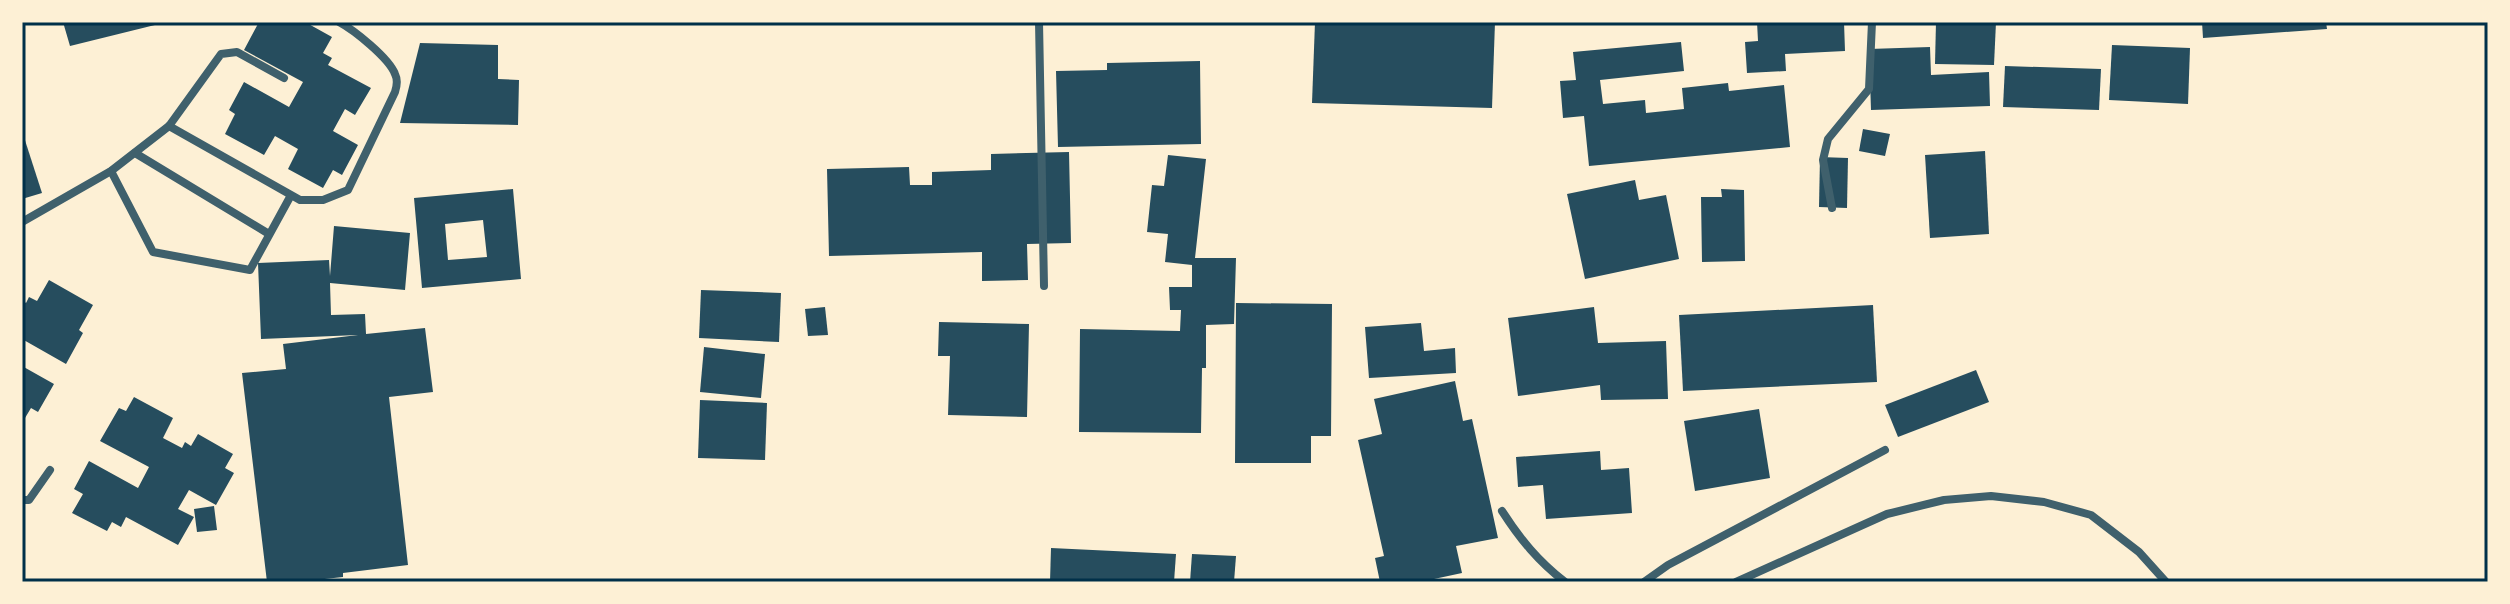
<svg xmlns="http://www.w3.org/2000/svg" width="2510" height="604" font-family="'Golos Text',sans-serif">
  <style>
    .building { fill: #264d5e; fill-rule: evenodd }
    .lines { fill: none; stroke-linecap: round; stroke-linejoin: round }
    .minor { stroke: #3f606c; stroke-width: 8 }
    .neatline { fill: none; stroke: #003049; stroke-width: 3 }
  </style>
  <rect width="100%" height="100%" fill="#fdf0d5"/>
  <g class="building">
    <polygon points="63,22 162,22 163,23 70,46"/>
    <polygon points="259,22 305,22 332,37 323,53 332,58 328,65 371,88 355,115 345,109 333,131 358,145 342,175 333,170 323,188 288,169 298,149 275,136 264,155 225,134 235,114 229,110 244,82 289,107 303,82 244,50"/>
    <polygon points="1315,22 1495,22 1492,108 1312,103"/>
    <polygon points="1757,22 1844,22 1845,51 1785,54 1786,71 1747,73 1745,42 1758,41"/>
    <polygon points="1936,22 1996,22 1994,65 1935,64"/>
    <polygon points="2202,22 2326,22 2327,29 2203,38"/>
    <polygon points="1681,42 1684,71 1600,80 1603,104 1645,100 1646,113 1684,109 1682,88 1728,83 1729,91 1784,85 1790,147 1589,166 1584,116 1563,118 1560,81 1576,80 1573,52"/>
    <polygon points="420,43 498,45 498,79 519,80 518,125 400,123"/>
    <polygon points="2112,45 2190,48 2188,104 2109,100"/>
    <polygon points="1930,47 1931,75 1989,72 1990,106 1871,110 1869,49"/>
    <polygon points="1200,61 1201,144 1058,147 1056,71 1107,70 1107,63"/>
    <polygon points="2005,66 2101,69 2099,110 2003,107"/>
    <polygon points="1863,129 1890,134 1885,156 1859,151"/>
    <polygon points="22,131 42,193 22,199"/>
    <polygon points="1985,151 1989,234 1930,238 1925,155"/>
    <polygon points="1069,152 1071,243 1027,244 1028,280 982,281 982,252 829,256 827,169 909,167 910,185 932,185 932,172 991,170 991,154"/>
    <polygon points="1168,155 1206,159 1195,258 1236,258 1234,324 1206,325 1206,368 1202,368 1201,433 1079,432 1080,329 1180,331 1181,310 1170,310 1169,287 1192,287 1192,265 1165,262 1168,234 1147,232 1152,185 1164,186"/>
    <polygon points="1820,157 1848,158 1847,208 1819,207"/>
    <polygon points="1635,180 1639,200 1666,195 1679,259 1585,279 1567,194"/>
    <path d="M513,189L521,279L422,288L414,198ZM483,220L487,257L448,260L445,224Z"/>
    <polygon points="1721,189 1744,190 1745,261 1702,262 1701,197 1722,197"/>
    <polygon points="334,226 410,233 405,290 330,283 331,315 365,314 366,334 425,328 433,392 389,397 408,565 343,573 343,577 297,582 267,582 242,373 286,369 283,344 358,335 261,339 258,263 329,260 330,276"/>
    <polygon points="49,280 93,305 79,330 83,333 66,364 22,339 22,300 26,303 29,297 37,301"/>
    <polygon points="701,290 781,293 779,342 699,338"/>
    <polygon points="1236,303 1332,304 1331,436 1311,436 1311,463 1235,463"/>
    <polygon points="1873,305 1877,382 1683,391 1679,315"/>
    <polygon points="825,307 828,335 808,336 805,309"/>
    <polygon points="1594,307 1598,343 1666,341 1668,399 1601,400 1600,385 1518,396 1508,318"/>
    <polygon points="939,322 1029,324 1027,417 948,415 950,356 938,356"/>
    <polygon points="1421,323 1424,351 1455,348 1456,373 1369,378 1365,327"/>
    <polygon points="704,347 765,354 761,398 700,392"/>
    <polygon points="22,366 54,384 38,412 31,408 22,423"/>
    <polygon points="1976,370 1989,402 1898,437 1885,405"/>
    <polygon points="1455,381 1463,421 1472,419 1498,538 1456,546 1462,573 1420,582 1380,582 1375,558 1384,556 1358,440 1382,434 1374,399"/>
    <polygon points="134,397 173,418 163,438 182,448 185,442 191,446 198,434 233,454 225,468 234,473 216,505 189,490 178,509 194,517 178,545 126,517 121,527 112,522 107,531 72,513 83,494 74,489 89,461 138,488 149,467 100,441 119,408 126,411"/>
    <polygon points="700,400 767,403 765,460 698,458"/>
    <polygon points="1759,409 1770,478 1695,491 1684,421"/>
    <polygon points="1600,451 1601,470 1629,468 1632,513 1546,519 1543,485 1518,487 1516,457"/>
    <polygon points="214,506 217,530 197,532 194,509"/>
    <polygon points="1051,548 1176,554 1174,582 1050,582"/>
    <polygon points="1192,554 1236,556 1234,582 1190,582"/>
  </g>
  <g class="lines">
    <g class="minor">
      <polyline points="1039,22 1044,286"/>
      <path d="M169,126L300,200H323L348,190L395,92C397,86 398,80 395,74C389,58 354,30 339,22"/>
      <polyline points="135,153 269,234"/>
      <polyline points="111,171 153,252 250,270 290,197"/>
      <polyline points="1832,208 1823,160 1828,139 1869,89 1872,22"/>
      <polyline points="22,222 111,171 169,126 221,54 237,52 284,78"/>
      <polyline points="22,500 29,500 50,470"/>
      <path d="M1502,511C1520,539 1538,561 1565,582"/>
      <polyline points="1644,582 1668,565 1885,450"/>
      <polyline points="1736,582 1887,514 1944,500 1991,496 2044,502 2091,515 2139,552 2166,582"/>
    </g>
  </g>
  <rect width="2510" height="604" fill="none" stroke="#fdf0d5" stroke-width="48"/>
  <rect x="24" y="24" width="2462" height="556" class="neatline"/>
</svg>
